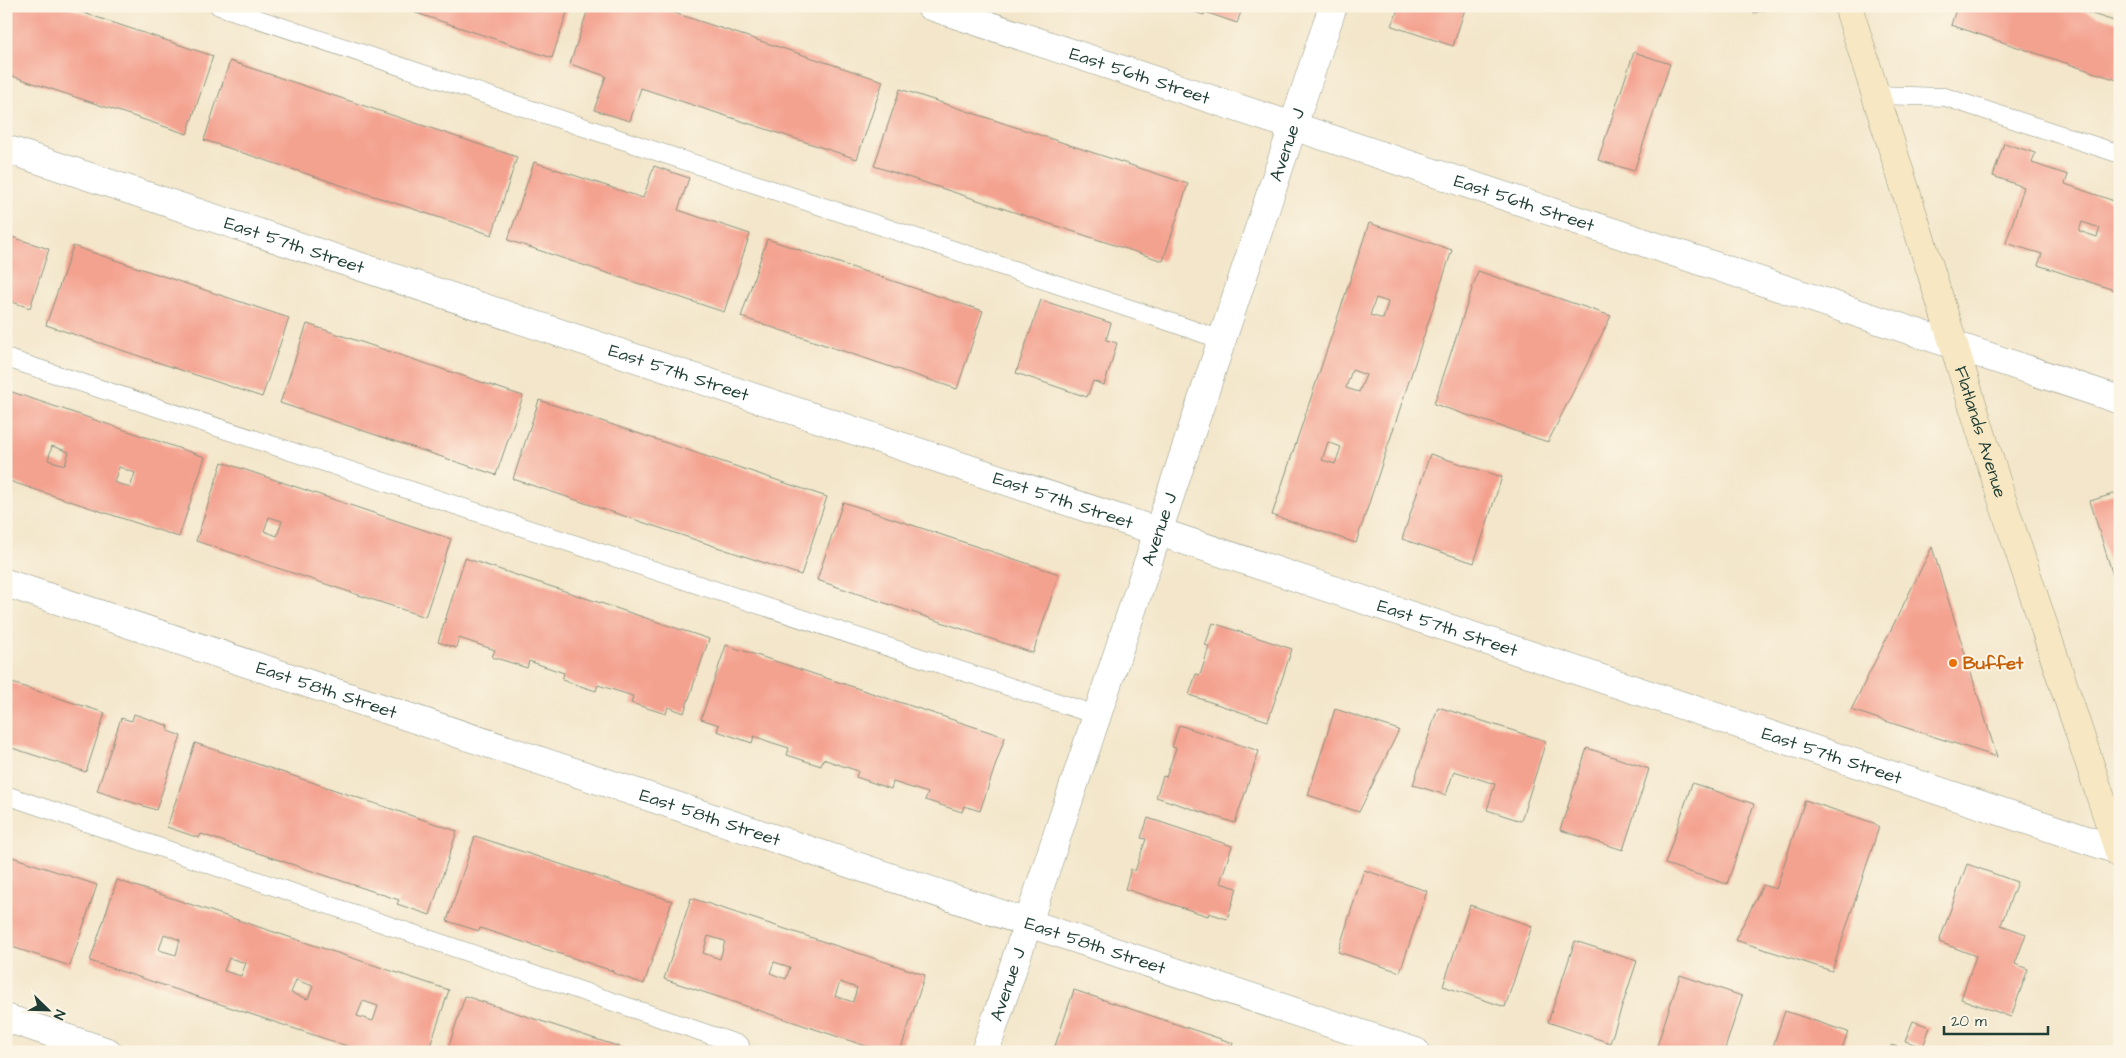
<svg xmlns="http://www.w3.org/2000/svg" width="2126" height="1058" font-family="'Architects Daughter',sans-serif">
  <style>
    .building { fill: #f4a290; fill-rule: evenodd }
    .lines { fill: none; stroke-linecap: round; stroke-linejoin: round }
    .lane-casing { stroke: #89927f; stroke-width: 19 }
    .street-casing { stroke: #89927f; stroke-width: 29 }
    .secondary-casing { stroke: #89927f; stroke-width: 29 }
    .lane { stroke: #fff; stroke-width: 18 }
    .street { stroke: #fff; stroke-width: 28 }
    .secondary { stroke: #f7e8c3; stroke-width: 28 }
    .food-dot { fill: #e8710a; stroke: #fcf5e5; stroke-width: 2 }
    .labels { text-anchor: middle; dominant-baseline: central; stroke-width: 4; stroke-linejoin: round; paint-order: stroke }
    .street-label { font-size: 18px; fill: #1f3d34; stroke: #fcf5e5 }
    .food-label { font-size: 18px; font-weight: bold; fill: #c56008; stroke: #fcf5e5; text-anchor: start }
  </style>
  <rect width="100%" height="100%" fill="#fcf5e5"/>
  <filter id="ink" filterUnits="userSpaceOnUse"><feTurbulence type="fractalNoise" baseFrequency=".02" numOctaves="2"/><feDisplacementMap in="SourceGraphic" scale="10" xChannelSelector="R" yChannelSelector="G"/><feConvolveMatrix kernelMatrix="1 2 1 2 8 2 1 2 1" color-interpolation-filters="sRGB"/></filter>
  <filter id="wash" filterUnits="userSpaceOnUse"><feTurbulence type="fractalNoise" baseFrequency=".0096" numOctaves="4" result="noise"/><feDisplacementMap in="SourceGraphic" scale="20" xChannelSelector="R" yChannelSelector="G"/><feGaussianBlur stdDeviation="1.12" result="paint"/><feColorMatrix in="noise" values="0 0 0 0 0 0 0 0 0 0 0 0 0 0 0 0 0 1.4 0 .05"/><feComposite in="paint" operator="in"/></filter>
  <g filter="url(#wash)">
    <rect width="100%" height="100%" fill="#f3e6ca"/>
    <g id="blocks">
      <g class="building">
        <polygon points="6,6 63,6 213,56 187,134 6,74"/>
        <polygon points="395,6 569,6 552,58"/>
        <polygon points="589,6 653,6 883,81 857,159 641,88 630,121 594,110 606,76 570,64"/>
        <polygon points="1243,6 1237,23 1205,12 1204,15 1178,7"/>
        <polygon points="1399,6 1466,6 1453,46 1392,26"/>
        <polygon points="1752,6 1776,6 1776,7 1754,13"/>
        <polygon points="1957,6 2068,6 2120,23 2120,81 1951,25"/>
        <polygon points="1634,52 1670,64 1634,171 1598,160"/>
        <polygon points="230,61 517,157 492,235 204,140"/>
        <polygon points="900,89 1188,184 1163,261 874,166"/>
        <path d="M2004,143L2035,153L2032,163L2068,175L2065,184L2120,203V292L2038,265L2042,254L2006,243L2024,187L1993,176ZM2082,222L2100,228L2097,237L2079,231Z"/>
        <polygon points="534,162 643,198 654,166 689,178 678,210 750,234 724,312 508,240"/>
        <path d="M1369,223L1452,250L1356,543L1272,515ZM1376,298L1388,302L1383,319L1370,315ZM1352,370L1366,375L1359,392L1346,388ZM1328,442L1341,447L1335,464L1322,460Z"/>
        <polygon points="6,235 49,249 30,308 6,300"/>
        <polygon points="767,239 983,311 957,389 741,317"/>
        <polygon points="73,246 289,318 262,397 46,325"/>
        <polygon points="1478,271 1611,316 1548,442 1434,404"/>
        <polygon points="1041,300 1111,323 1106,340 1117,343 1111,364 1104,385 1093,381 1087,397 1016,373"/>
        <polygon points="307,324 523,396 496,475 280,403"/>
        <path d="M6,390L205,457L179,537L6,480ZM52,446L69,452L65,465L48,460ZM119,467L135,473L130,488L114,482Z"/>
        <polygon points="539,400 827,497 801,575 513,479"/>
        <polygon points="1430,454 1502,477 1474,563 1402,539"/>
        <path d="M222,462L451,539L425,617L196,541ZM269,517L282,521L277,536L264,531Z"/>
        <polygon points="2120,492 2120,595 2119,595 2090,501"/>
        <polygon points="843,502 1059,574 1033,653 817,580"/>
        <polygon points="1932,547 1997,757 1851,710"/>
        <polygon points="465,558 709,639 684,713 668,707 666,714 647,708 631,703 633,696 598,685 596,691 562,680 564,673 529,661 527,668 509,662 492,657 495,650 459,638 456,648 438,642"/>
        <polygon points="1213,623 1292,649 1268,721 1189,695 1196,674 1200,675 1205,660 1209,646 1205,645"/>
        <polygon points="726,645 1005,737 980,811 964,806 962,812 925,800 928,793 893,782 891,789 856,777 858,771 840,765 823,759 821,766 787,755 789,748 770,742 754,736 752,743 717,731 719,725 701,719"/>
        <polygon points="6,681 105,713 86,772 6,746"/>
        <polygon points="1438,707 1546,741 1521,821 1487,810 1495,784 1454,771 1446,795 1413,785"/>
        <polygon points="1335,709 1399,730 1359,812 1308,795"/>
        <polygon points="134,714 169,726 168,731 181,736 156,810 97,791 121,718 132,721"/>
        <polygon points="1179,725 1259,751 1235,823 1156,797 1163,776 1166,777 1176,748 1172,747"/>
        <polygon points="195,743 457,831 430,915 397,904 399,900 201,834 199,838 167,827"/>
        <polygon points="1587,748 1649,769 1623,850 1560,830"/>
        <polygon points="1692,783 1754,804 1727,884 1665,864"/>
        <polygon points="1805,800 1874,823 1879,827 1832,971 1735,940 1763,885 1776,889"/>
        <polygon points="1148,818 1232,846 1220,883 1237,888 1227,919 1209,913 1208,916 1125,889 1131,869 1135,871 1146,839 1141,838"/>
        <polygon points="475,836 672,901 644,984 613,973 613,971 480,928 479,931 447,921"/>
        <polygon points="6,855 97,885 70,966 6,945"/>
        <polygon points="1967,864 2017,882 2001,925 2026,934 2015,964 2028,969 2011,1017 1961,999 1976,956 1939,942"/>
        <polygon points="1364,870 1427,891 1400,972 1338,952"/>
        <path d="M117,880L449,990L428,1052H365L90,961ZM164,934L180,940L176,955L159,950ZM229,958L246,963L241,976L224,971ZM296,980L313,986L308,999L291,993ZM363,1001L378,1006L373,1021L357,1016Z"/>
        <path d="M691,898L925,975L900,1052H884L664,979ZM708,936L725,941L720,959L703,953ZM774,962L790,967L786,979L770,973ZM840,982L857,988L853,1002L835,996Z"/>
        <polygon points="1470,905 1532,926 1505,1007 1443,986"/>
        <polygon points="1575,941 1637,961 1610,1043 1548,1022"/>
        <polygon points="1680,975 1742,996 1724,1052 1655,1052"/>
        <polygon points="1074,990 1233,1043 1230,1052 1053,1052"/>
        <polygon points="465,996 632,1051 632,1052 447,1052"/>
        <polygon points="1785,1011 1848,1032 1841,1052 1771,1052"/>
        <polygon points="1913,1021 1930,1027 1923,1047 1905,1041"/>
        <polygon points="1891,1045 1911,1051 1911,1052 1889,1052"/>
      </g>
    </g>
  </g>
  <g filter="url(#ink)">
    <use href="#blocks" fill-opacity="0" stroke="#89927f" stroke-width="1"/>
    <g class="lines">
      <g class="lane-casing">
        <g id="lane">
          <polyline points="219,6 1173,323 1222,340"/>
          <polyline points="1876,95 1945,97 2120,154"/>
          <polyline points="6,358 1096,715"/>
          <polyline points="6,795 740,1045"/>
        </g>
      </g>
      <g class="street-casing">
        <g id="street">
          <path id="s1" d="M930,6L2120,400"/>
          <path id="s2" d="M6,149L2120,851"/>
          <path id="s3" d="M6,583L1416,1052"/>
          <polyline points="6,1018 108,1052"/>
          <path id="s4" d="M985,1052L1333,6"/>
        </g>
      </g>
      <g class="secondary-casing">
        <g id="secondary">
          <path id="s5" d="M1848,6L2005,509L2120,855"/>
        </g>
      </g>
      <use href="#lane" class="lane"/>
      <use href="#street" class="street"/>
      <use href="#secondary" class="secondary"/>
    </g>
  </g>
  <circle class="food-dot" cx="1953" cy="663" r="5"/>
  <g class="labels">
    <g class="street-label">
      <text stroke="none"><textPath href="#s1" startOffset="221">East 56th Street</textPath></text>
      <text stroke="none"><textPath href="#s4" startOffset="956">Avenue J</textPath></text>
      <text stroke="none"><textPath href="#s1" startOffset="626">East 56th Street</textPath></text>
      <text stroke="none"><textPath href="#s2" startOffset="304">East 57th Street</textPath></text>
      <text stroke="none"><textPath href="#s2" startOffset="709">East 57th Street</textPath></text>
      <text stroke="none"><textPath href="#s5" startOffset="446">Flatlands Avenue</textPath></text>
      <text stroke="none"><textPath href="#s2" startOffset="1114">East 57th Street</textPath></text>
      <text stroke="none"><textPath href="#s4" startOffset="551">Avenue J</textPath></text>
      <text stroke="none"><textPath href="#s2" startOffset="1519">East 57th Street</textPath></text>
      <text stroke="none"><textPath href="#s3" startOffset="338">East 58th Street</textPath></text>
      <text stroke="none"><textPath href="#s2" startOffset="1924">East 57th Street</textPath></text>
      <text stroke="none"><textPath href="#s3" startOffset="742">East 58th Street</textPath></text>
      <text stroke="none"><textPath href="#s3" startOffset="1148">East 58th Street</textPath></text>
      <text stroke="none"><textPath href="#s4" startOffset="71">Avenue J</textPath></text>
    </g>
    <g class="food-label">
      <text x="1963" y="663">Buffet</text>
    </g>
  </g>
  <rect width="2126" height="1058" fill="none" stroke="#fcf5e5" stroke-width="25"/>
  <g transform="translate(48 1010) rotate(113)" stroke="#fcf5e5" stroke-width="4" paint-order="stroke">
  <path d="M0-4L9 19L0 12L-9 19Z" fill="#1f3d34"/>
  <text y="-8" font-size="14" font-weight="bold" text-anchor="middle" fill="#1f3d34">N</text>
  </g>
  <path d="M1944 1026v8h104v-8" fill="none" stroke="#1f3d34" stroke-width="2.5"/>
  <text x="1951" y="1026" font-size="15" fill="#1f3d34" stroke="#fcf5e5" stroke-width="4" paint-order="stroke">20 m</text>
</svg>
